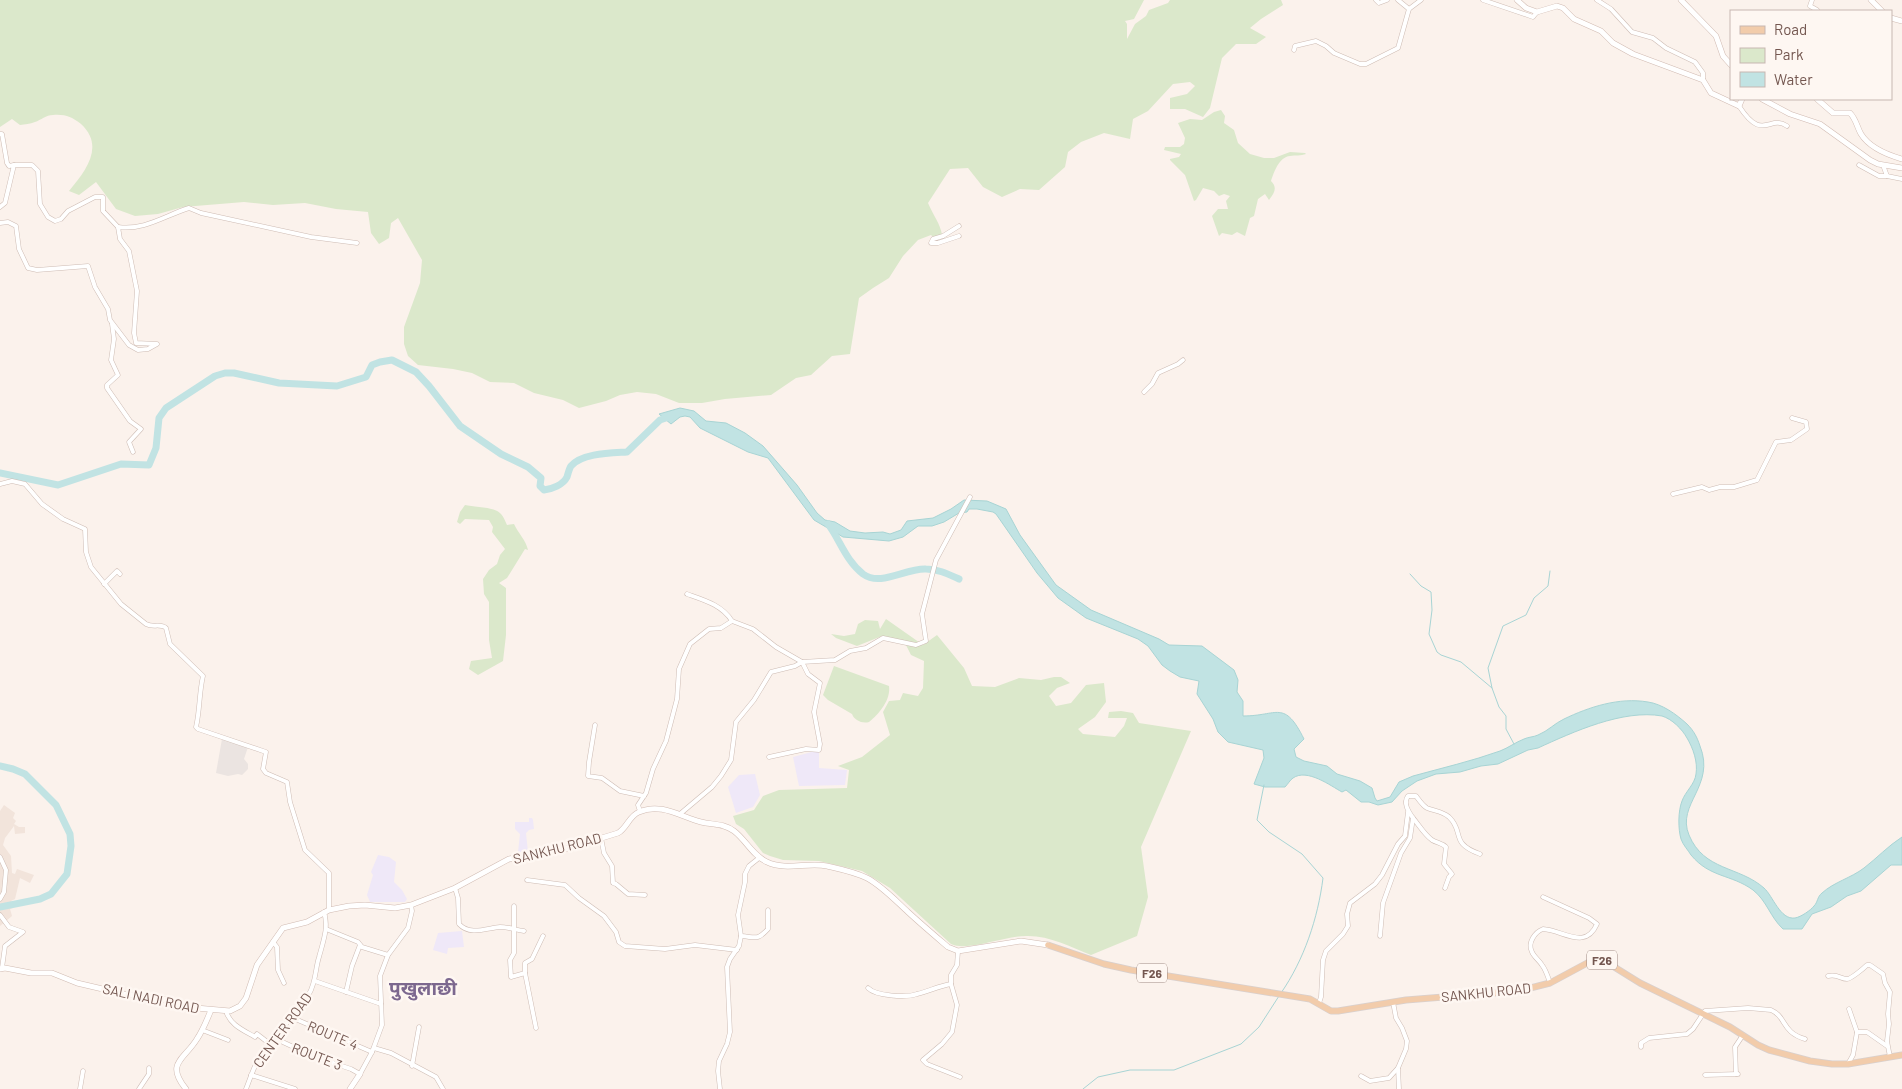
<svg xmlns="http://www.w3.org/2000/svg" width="1902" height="1089" font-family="Barlow,'Noto Sans Devanagari',sans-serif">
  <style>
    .residential { fill: #f2e4db }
    .industrial { fill: #ebe4e1 }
    .education { fill: #efe8f8 }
    .green { fill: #dbe8cb }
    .water { fill: #c1e3e3; stroke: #a8d4d4 }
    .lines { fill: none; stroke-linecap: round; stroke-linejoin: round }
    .stream { stroke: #a8d4d4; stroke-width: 1 }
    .river { stroke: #c1e3e3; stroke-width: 7 }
    .street-casing { stroke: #cebcb4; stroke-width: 5 }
    .secondary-casing { stroke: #d1bbb2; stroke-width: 6 }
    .primary-casing { stroke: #d8d0ce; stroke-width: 7 }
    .street { stroke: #fff; stroke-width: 4 }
    .secondary { stroke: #fff; stroke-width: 5 }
    .primary { stroke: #f2ccab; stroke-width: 5.5 }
    .labels { text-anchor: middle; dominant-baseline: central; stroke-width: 5; stroke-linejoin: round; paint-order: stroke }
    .shield { fill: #fef7f2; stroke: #9d8781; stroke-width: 1 }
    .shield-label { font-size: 12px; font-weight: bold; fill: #745750 }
    .street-label { font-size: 14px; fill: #745750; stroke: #fef7f2 }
    .district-label { font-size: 19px; font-weight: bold; fill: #7c688f; stroke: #fef7f2 }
  </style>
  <rect width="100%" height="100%" fill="#fbf2ec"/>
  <polygon class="residential" points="4,805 15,813 13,818 16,821 14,824 19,827 25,827 25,833 15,834 14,826 5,838 3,845 11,856 12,873 15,874 17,869 34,875 30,883 20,878 15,899 11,901 13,908 10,909 12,916 0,926 0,811"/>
  <polygon class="industrial" points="222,739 248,747 244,759 248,764 248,769 242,775 238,774 228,776 216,773"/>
  <g class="education">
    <polygon points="819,750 819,768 847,770 845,785 799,786 793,757"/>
    <polygon points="755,774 760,795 753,807 736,813 728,787 739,775"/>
    <polygon points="529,818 532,818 533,820 534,829 529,830 526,833 528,852 518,852 520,834 515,829 515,822 529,822"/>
    <polygon points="378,855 389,857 396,862 394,882 402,890 407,899 405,902 370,902 367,895 373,875 371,872"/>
    <polygon points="462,931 464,947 448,948 447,954 433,950 438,933"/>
  </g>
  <g class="green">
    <path d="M0,0H1144L1134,19L1125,21L1127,24V39L1135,24L1146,16L1149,10L1168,3L1170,0H1281L1283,5L1261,19L1250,28L1266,37L1256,44H1236L1222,58L1210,108L1203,117L1185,109H1170V98L1187,94L1195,86L1190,82L1173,84L1148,111L1133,119L1130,139L1104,133L1081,142L1068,152L1065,167L1039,190L1020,189L1002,197L983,187L968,168L950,169L928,203C932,213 941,225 942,235L933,237L931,235L918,240L903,256L889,278L873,288L859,298L850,354L832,356L811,375L796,378L771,395L725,399L702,403H679L656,394L637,392L620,395L606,401L579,408L563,400L534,393L514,383L490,382L472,373L453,369L418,365L408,356L404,344V327L420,283L422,260L398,218L391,223L389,238L379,244L371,233L368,212L336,209L305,203L273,205L244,202L183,207L158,214L135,216L116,209L96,182L79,195L69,191C86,171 105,146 81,124C72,117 65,114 53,115C46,115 41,120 35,122C30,124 25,124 20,125L12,119L0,127Z"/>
    <path d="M1221,110L1225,116L1224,123L1234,130L1238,143L1250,154L1264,158H1274L1290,152L1305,153L1306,154C1301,156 1295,155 1290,156C1279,157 1274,172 1271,181C1278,188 1274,193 1269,200L1265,194L1258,199L1254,216L1250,218L1245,236L1237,232L1232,235L1222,233L1219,236L1212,216L1218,209H1228L1226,201L1230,196L1224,194L1219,196L1214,191L1203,188L1196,200L1194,201L1185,175L1170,160V159L1179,157L1181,154L1164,150L1165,147H1180L1184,144L1185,138L1178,123L1190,119L1202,120L1214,112Z"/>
    <path d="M465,505C474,507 496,507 501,514C504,517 505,521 507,525L514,524C518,533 526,540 528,550L525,549L507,578L499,583L506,588V635L503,661L478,675L469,669L471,661L492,658L489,640V602L484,594L483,579L489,570L497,564L500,555L505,549L492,532L493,527L489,520L465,519L460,524L457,522L460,512Z"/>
    <path d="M886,619L923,645L937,635L964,668L972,686L995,687L1019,678L1041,680L1054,677H1061L1070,683L1057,688L1049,696L1056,706L1071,703L1086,685L1104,683L1106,702L1095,717L1078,729L1083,734L1115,737L1124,726L1127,718H1108L1109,712L1121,711L1133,713L1139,723L1191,731L1141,847L1148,897L1137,936L1091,955C1071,947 1050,936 1028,936C1006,935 969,952 951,944L890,888L862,871L819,861L783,860L770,856L763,853L744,829L736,824L733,816L754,810L763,796L779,790L847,788L849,770L838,766L862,757L890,735L883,712L889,701L900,700L903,693L918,696L923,688L924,661L911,655L904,641L882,636L857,646L836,638L831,634L844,636L855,634L858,624L865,620L878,621L880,629Z"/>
    <path d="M834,666L889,686C891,700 879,714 869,722C862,724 854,720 852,714L828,700L823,695Z"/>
  </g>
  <path class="water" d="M680,408L694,411L706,421L726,423L745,433L763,446L797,485L817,513L825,520L835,522L850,531L865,533L883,532L890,534L901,530L907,521L933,518L951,509L964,500L987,501L1006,509L1020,535L1056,585L1091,610L1159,639L1169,645L1202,646L1234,670L1238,680L1237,692L1243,701V716C1278,716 1284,699 1304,739L1294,749L1296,757L1304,761L1327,766L1337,774L1360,781L1372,788L1375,798L1377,801L1390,797L1399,782L1413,776C1442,768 1472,761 1500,751C1508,748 1516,742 1524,739C1528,737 1534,737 1538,735C1548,731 1555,723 1564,719C1589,707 1619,697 1648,702C1662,704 1676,714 1687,724C1694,731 1697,737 1700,746C1716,786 1676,804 1689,835C1704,871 1739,866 1764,888C1773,896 1780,920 1795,918C1801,917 1811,910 1814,906C1818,902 1817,897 1822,893C1834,882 1851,878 1864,868C1877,858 1888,846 1902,837V865H1891L1861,891L1847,896L1831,907L1812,914L1802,929H1783C1770,917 1767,901 1753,890C1731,874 1710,878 1691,855C1688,850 1683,845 1681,839C1678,829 1678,811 1682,801C1685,792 1695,784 1696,774C1698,762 1693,748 1687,738C1682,729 1672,719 1662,716C1623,709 1573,732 1538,748L1528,750L1498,764L1481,766L1460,772L1436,774L1417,781L1402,791L1392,802L1378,805L1369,802H1361L1346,790L1342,792C1331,786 1307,768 1293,778C1290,780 1288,784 1285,787H1265L1254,784L1264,758L1263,750L1228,742L1218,732L1213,719L1197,694L1199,681L1180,677L1170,671L1162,665L1148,646L1138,639L1086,618L1058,598L1037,573L996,514L993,512L977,509H969L967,512L959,513L944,522L932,526H918L903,537L889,541L843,537L814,520L768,458L748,452L700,428L690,417L685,416L680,417L671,424L659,414Z"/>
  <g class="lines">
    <g class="stream">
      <polyline points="1410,574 1421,586 1431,592 1432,610 1429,634 1437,652 1441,655 1461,662 1492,688"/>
      <polyline points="1514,744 1506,729 1506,716 1499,707 1492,688 1488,668 1503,626 1526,615 1534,598 1548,586 1550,571"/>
      <path d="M1264,785L1257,820L1269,832L1302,854L1323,878C1318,918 1304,960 1281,993"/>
      <polyline points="1083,1089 1098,1077 1130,1070 1174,1070 1241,1044 1259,1027 1279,996"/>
    </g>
    <g class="river">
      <path d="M0,473L58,485L121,464L149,465L156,448L159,418L166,408L215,376L225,373H234L279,383L337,386L366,377L372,365L380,362L392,360L416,372L429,386L460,426L501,454L528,467L541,478L540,486L544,490C552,489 563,485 567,477C568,474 569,469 571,466C582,453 611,453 627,452L660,420L672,416"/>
      <path d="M828,524C840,540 846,561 863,574C881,587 905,568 926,569C938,569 948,574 959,579"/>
      <polyline points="0,766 13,769 25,774 56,805 70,834 71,846 67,874 51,894 40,899 0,907"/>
    </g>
    <g class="street-casing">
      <g id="street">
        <polyline points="1376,0 1379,3 1387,0"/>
        <polyline points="1398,0 1409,9"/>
        <polyline points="1483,0 1533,17 1537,12"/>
        <polyline points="1597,0 1611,9 1632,32 1653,38 1666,48 1695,62 1703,73 1703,80"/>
        <polyline points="1812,0 1810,6 1817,10"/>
        <polyline points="1294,50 1295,46 1316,41 1326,46 1334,53 1360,64 1366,64 1398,48 1409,9 1421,0"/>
        <path d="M1739,106C1763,143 1769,114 1787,126"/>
        <polyline points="0,134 2,134 7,163 9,166 14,165 5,203 0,207"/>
        <polyline points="1859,165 1879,176 1887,176"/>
        <polyline points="1883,165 1887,176 1902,179"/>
        <polyline points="0,223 8,222 16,226 19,249 28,268 37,270 88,266 95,287 108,309 110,320 129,345 138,350 148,349 157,344 136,343 134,333 137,291 129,251 120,239 118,227 103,211 103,197 95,197 68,211 61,219 55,221 48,217 40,204 38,171 32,165 14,165"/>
        <path d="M118,227C144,231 166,215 189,208L201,213L311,237L357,243"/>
        <polyline points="959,236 938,243 931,243 933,239 943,236 959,226"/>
        <polyline points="112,324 114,339 111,360 118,375 107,385 107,388 130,421 141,429 129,442 133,452"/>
        <polyline points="1144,392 1152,384 1158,373 1178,364 1183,360"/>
        <path d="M0,484L12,481L25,484L42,504L63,519L85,529L86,552L91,567L121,604L146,624C153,628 160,623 166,628L170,644L203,676C199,693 200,710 196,727L198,729L266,752L263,769L266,773L287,782L290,802L305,850L329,873V910"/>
        <polyline points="1673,494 1702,487 1709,490 1720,487 1734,487 1757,480 1776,442 1791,440 1807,429 1806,422 1792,418"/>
        <polyline points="104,584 117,571 120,574"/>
        <path d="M687,594C704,600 722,605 732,621"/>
        <polyline points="595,725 589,762 588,776 602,778 620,791 644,796"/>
        <polyline points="640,811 638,805 646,793 653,769 666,741 677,699 679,669 690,644 709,629 721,628 732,621 753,629 776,647 802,662 808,674 820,683 814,712 820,744 819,750 806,749 769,757"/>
        <polyline points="680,814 712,787 721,776 731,760 736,722 754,700 771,672 795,666 802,662 835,660 850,651 866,648 883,638 916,645 926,641 922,614 936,560 970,497"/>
        <path d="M1413,818C1419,825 1424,834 1432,840C1437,843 1442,843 1446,847L1444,864L1452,874L1449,877L1445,888"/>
        <polyline points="601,838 604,853 612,866 613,883 616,884 628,894 645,895"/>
        <polyline points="0,857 6,870 4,892 0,899"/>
        <polyline points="527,880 565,885 579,898 604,916 616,932 619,942 625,946 665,949 695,945 737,950"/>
        <path d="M455,888L458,898L459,924C470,936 487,928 500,927C508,927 516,930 524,931"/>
        <path d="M1543,897L1589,918L1597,924C1585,951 1563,930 1543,929C1535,932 1527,943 1532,952C1534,957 1539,960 1542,965C1546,970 1548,977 1550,983"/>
        <polyline points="514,906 514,953 510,960 511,977 525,973 525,963 532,959 543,936"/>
        <polyline points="0,915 9,927 23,932 5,946 2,968"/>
        <polyline points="326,929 358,942 362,947 388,955"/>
        <path d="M741,936C756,937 757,941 768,929V910"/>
        <path d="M1380,936L1383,903L1401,853L1410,838L1413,818C1408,811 1403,803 1408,796H1416C1419,800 1423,806 1427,808C1434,811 1442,811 1449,817C1465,832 1449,843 1480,854"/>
        <polyline points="273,942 277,947 278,970 284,983"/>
        <polyline points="958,951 957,965 951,975 951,984 957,1005 952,1032 942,1044 923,1060 927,1064 960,1077"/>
        <polyline points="525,973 536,1028"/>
        <path d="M1828,976C1839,974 1840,979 1847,979C1851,979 1864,968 1867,965H1870L1883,974L1885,983L1890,992L1888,1014L1889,1024L1887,1041L1890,1057"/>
        <polyline points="315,981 381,1004"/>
        <path d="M868,988C876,996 906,998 917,994C929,991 939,986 951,984"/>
        <polyline points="346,992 352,966 360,945"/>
        <polyline points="1393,1002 1396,1018 1402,1028 1407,1041 1406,1049 1398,1068 1399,1089"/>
        <polyline points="1319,1003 1321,997 1323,960 1326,951 1343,934 1348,926 1347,914 1350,903 1375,884 1382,875 1398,844 1405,836 1408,812"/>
        <path d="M226,1011C230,1025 243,1030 255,1037L257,1034L270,1044"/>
        <polyline points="293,1018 372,1052"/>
        <polyline points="202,1030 228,1040"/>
        <polyline points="1857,1032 1867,1032 1887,1046"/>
        <polyline points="274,1038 315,1057 351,1069 360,1074 372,1052 382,1025 380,976 388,955 408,928 412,911 411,905"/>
        <path d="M1641,1047V1043L1649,1038L1687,1034L1693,1029L1705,1011L1748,1008L1771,1010C1787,1017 1781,1032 1805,1039"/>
        <polyline points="374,1048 391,1053 436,1077 443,1089"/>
        <polyline points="1848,1064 1853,1055 1857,1032 1849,1009"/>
        <polyline points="412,1066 419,1027"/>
        <polyline points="1736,1074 1735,1047 1743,1035"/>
        <polyline points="251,1075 295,1089"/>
        <polyline points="1705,1075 1738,1074"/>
        <polyline points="1361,1076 1370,1081 1389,1078 1398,1068"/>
        <polyline points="80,1089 83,1071"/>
        <polyline points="139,1089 149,1074 149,1068"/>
        <path d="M246,1089C250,1079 253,1069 258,1060C271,1036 295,1018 309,994C316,982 315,970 319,957C323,942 329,927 324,912"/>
        <polyline points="720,1089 718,1071 719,1061 727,1044 730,1032 727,967 730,959 739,946 741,936 738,915 745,882 745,874 749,866 759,858"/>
      </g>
    </g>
    <g class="secondary-casing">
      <g id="secondary">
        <polyline points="1517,0 1526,8 1537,12 1557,6 1563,8 1574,19 1601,31 1613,43 1633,54 1703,80 1711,93 1739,106 1742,99"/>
        <polyline points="1681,0 1716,36 1723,56 1731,65"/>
        <polyline points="1871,0 1882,11"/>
        <polyline points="1891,18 1902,21"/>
        <polyline points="1762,99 1790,114 1820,124 1870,160 1878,164 1902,168"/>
        <path d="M1817,99L1833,113H1850C1856,119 1857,127 1861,134C1869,147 1888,155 1902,159"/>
        <path d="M0,969L5,968L31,973H52L77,983L124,994L163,999L196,1008L230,1011L240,1006L246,998L257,965L283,928L307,922L329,910L349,906L365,905L395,908L411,905L455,888L509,859L569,848L618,833C627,828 629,816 639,812C661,802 681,817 701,822C713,825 723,823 734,831C746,840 752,855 767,862C786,871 807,862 827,866C840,869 855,872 867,878C882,886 895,900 908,912C921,924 934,935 948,947L958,951L1021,941L1048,945"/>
        <path d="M186,1089C165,1063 184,1060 197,1039C203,1030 207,1020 211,1010"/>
        <polyline points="350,1089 360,1074"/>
      </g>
    </g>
    <g class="primary-casing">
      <polyline id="primary" points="1048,945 1104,964 1131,970 1310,999 1331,1011 1338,1011 1406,1000 1519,991 1550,983 1591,961 1603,960 1640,983 1730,1027 1758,1045 1769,1050 1810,1061 1832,1064 1848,1064 1902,1055"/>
    </g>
    <use href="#street" class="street"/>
    <use href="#secondary" class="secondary"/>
    <use href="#primary" class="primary"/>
  </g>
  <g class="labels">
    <g class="shield">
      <rect x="1587" y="950.5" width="30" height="19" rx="4"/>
      <rect x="1137" y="963.5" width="30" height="19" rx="4"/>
    </g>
    <g class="shield-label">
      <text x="1602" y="960">F26</text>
      <text x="1152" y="973">F26</text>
    </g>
    <g class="street-label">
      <text transform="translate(557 848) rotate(-14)">SANKHU ROAD</text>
      <text transform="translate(1486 992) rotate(-6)">SANKHU ROAD</text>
      <text transform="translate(151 998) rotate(12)">SALI NADI ROAD</text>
      <text transform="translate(282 1030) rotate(-54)">CENTER ROAD</text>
      <text transform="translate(333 1035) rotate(23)">ROUTE 4</text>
      <text transform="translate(317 1056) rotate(21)">ROUTE 3</text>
    </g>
    <g class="district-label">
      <text x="423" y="987">पुखुलाछी</text>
    </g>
  </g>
  <rect x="1730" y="10" width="162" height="90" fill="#fef7f2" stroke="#c7b7b1"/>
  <rect x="1740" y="26" width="25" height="8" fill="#f2ccab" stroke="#c7b7b1"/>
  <text x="1774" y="35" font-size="15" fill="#745750">Road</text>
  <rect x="1740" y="48" width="25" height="15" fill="#dbe8cb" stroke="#c7b7b1"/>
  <text x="1774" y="60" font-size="15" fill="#745750">Park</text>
  <rect x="1740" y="72" width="25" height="15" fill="#c1e3e3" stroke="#c7b7b1"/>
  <text x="1774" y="85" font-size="15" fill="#745750">Water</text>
</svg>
